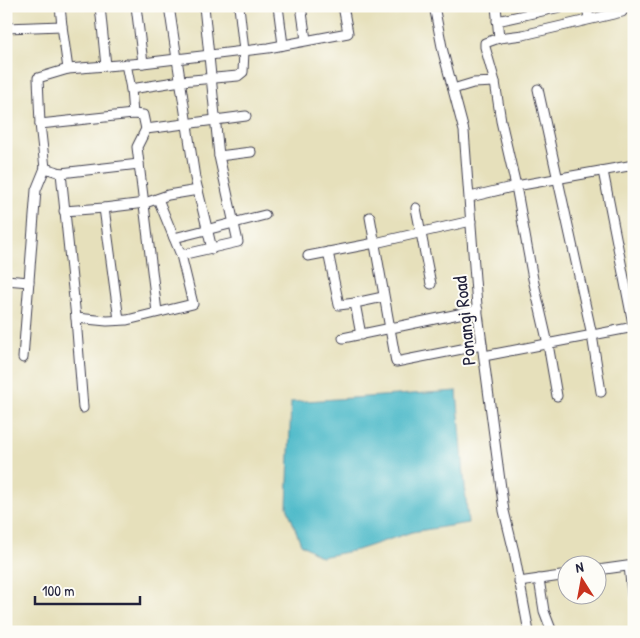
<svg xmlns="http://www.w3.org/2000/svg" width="640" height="638" font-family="'Patrick Hand',sans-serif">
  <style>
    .water { fill: #4ebac9; stroke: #386e82 }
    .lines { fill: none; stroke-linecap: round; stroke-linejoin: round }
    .minor-casing { stroke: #3f3e4e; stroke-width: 11 }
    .minor { stroke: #fff; stroke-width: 9 }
    .labels { text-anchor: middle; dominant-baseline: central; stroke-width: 4; stroke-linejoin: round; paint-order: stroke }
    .street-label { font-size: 19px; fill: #22223b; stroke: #fdfcf7 }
  </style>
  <rect width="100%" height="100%" fill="#fdfcf7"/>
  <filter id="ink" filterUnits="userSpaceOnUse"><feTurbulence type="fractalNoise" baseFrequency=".02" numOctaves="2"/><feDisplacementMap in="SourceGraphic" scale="10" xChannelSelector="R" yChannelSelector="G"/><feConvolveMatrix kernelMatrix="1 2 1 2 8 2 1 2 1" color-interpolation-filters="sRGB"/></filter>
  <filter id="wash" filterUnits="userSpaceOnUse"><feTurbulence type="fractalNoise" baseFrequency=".0096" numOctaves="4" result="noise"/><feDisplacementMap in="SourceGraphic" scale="20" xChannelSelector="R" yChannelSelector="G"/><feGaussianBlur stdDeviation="1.12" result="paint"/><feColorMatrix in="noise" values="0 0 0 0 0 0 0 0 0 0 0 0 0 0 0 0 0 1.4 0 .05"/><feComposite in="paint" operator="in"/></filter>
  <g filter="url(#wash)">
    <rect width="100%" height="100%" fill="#e6e0bb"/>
    <polygon class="water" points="457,391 468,523 412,532 357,550 321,557 301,544 287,507 291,402"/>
  </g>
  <g filter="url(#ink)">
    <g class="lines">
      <g class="minor-casing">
        <g id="minor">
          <polyline points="100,6 106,66"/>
          <polyline points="136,6 143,63 268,48 348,33 343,6"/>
          <polyline points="169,6 195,178 212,249"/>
          <polyline points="278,6 283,45"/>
          <polyline points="301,6 306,40"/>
          <polyline points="434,6 443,52 464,131 477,306 504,511 514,552 529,632"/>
          <polyline points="496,6 499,38 523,35 622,12"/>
          <polyline points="587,6 589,19"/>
          <polyline points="497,21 565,6"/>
          <polyline points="62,26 68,69 143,63"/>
          <polyline points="6,28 62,26 60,6"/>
          <polyline points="126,64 131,89 181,81 238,76 243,72 244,51 239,6"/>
          <polyline points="68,69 38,78 40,124 133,114"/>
          <polyline points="495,82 501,121 516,186 533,279 548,344 557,396"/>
          <polyline points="131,89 133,114 143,115 146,129 246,116"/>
          <polyline points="453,89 473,83 495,82 485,47 485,43 499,38"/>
          <polyline points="538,89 592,335 601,392"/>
          <polyline points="40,124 45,168 61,173 76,318 107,321 127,320 193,304 181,255 158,199"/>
          <polyline points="146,129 137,147 157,312"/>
          <polyline points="219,156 251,152"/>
          <polyline points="603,171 634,329"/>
          <polyline points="61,173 139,164"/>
          <polyline points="470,197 516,186 634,165"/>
          <polyline points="104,208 119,320"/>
          <polyline points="416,208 431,284"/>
          <polyline points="64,211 104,208 145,203 168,195 198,190"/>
          <polyline points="370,217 396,362 482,345"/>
          <polyline points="174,238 265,215"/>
          <polyline points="328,252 339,305 355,303"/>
          <polyline points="181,255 238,242 219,156 204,6"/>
          <polyline points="308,256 375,243 471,221"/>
          <polyline points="6,280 29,282"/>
          <polyline points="76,318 83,408"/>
          <polyline points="361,335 355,303 383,297"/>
          <polyline points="343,338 478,310"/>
          <polyline points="484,356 634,327"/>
          <polyline points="23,358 36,190 45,168"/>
          <polyline points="629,566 634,612"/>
          <polyline points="598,570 634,565"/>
          <polyline points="539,579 544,611 552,632"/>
          <polyline points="519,582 568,575"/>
        </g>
      </g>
      <use href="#minor" class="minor"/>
    </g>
  </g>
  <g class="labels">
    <g class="street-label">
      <text transform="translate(464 321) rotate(-96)">Ponangi Road</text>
    </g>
  </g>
  <rect width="640" height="638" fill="none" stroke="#fdfcf7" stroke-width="25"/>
  <g transform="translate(582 580) rotate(349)"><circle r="24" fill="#fdfcf7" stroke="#a5a5ac"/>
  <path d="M0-4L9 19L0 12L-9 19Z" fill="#c8321e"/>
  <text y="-8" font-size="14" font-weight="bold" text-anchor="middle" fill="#22223b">N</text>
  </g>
  <path d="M35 596v8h105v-8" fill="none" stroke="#22223b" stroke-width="2.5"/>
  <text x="42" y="596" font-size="15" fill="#22223b" stroke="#fdfcf7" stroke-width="4" paint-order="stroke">100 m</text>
</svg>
